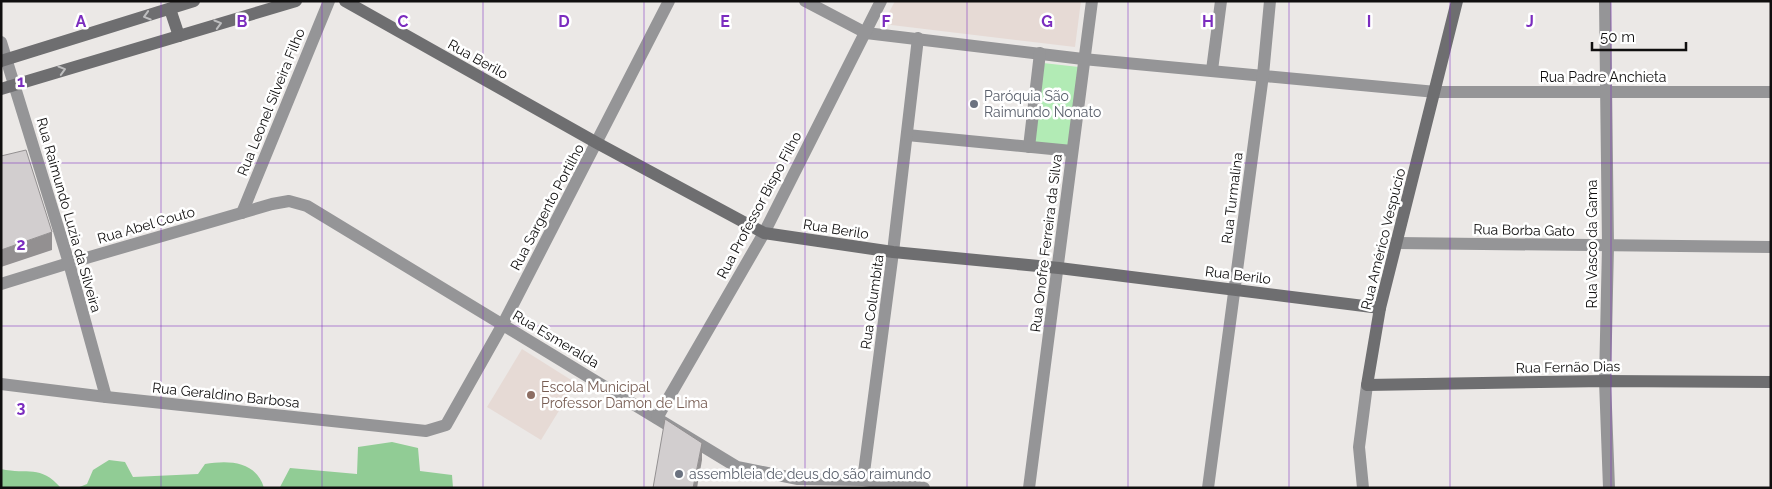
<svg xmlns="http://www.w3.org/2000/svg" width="1772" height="489" font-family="Raleway,sans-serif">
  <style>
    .built { fill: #e6dad5 }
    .green { fill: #b2ebb5 }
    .forest { fill: #91cc95 }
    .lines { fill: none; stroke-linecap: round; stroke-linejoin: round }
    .street { stroke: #959597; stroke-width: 12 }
    .secondary { stroke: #6e6e70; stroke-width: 12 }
    .shaded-wall { fill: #939091 }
    .building { fill: #d2cecf; stroke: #939091 }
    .oneway { stroke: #bebebf }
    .grid { fill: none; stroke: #7b2cbf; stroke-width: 1; stroke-opacity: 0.55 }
    .worship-dot { fill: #6b7280; stroke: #fff; stroke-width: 2 }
    .education-dot { fill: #8d6e63; stroke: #fff; stroke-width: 2 }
    .labels { text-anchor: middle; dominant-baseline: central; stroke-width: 5; stroke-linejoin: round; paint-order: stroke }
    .street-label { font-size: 14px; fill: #100f0f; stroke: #fff }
    .worship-label { font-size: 14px; fill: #5b616d; stroke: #fff; text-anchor: start }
    .education-label { font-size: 14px; fill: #785e54; stroke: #fff; text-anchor: start }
    .grid-label { font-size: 16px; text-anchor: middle; font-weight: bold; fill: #7b2cbf; stroke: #fff; stroke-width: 5; stroke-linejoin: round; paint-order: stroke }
  </style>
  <rect width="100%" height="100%" fill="#ebe8e6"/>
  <g class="built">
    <polygon points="895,1 1081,1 1075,47 883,24"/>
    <polygon points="522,349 576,383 541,440 487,407"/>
  </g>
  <polygon class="green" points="1043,63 1079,67 1070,149 1032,145"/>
  <g class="forest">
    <polygon points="392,442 418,448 420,471 452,475 453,488 277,488 280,487 290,468 357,474 358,447"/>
    <path d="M109,460L125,462L133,477L198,474L205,464C229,460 256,461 264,488H77L87,484L93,470Z"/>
    <path d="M1,469C28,475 40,464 61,488H1Z"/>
  </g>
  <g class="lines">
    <g class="street">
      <polyline points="805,1 866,33 1083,59 1436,92 1771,92"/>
      <polyline points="1605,1 1608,246 1605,381 1609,488"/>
      <polyline points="1,42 69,263 106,397"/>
      <polyline points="1212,70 1221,1"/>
      <polyline points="907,135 1072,151"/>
      <polyline points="1029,147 1040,53"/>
      <polyline points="242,213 329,1"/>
      <polyline points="1396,243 1771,247"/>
      <polyline points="1,284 69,263 272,204 289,201 307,206 737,467 798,479 863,480 924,488"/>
      <polyline points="1,384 106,397 426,431 446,425 503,324 669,1"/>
      <polyline points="657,418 764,233 881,1"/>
      <polyline points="863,480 893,252 918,38"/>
      <polyline points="1029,488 1092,1"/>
      <polyline points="1208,488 1263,75 1270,1"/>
      <polyline points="1363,488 1359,447 1367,385"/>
    </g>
    <g class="secondary">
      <polyline points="345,1 597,143 764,233 893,252 1059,268 1380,308"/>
      <polyline points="1457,1 1380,308 1367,385 1605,381 1771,382"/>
      <polyline points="170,9 179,36"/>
      <polyline points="1,61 194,1"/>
      <polyline points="1,89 296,1"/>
    </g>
  </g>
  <g class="shaded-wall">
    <polygon points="52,232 52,250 1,267 1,250"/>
    <polygon points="702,443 702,460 697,488 693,488"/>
  </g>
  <g class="building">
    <polygon points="26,150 52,232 1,250 1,156"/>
    <polygon points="665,419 702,443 693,488 653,488"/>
  </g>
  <defs><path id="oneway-chevron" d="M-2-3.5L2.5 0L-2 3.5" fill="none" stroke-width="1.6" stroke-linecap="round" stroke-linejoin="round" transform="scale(1.25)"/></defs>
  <g class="oneway">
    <use href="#oneway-chevron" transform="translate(147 16) rotate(163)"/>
    <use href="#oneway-chevron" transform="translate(218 24) rotate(-16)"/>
    <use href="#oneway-chevron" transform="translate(62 70) rotate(-16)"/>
  </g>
  <path class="grid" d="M161,1V488M322,1V488M483,1V488M644,1V488M805,1V488M967,1V488M1128,1V488M1289,1V488M1450,1V488M1611,1V488M1,163H1771M1,326H1771"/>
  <g class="worship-dot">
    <circle cx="974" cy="104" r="5"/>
    <circle cx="679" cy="474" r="5"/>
  </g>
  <circle class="education-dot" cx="531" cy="395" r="5"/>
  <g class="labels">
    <g class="street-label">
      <text transform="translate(478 59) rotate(29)">Rua Berilo</text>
      <text x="1603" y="77">Rua Padre Anchieta</text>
      <text transform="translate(271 102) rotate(-68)">Rua Leonel Silveira Filho</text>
      <text transform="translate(1232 198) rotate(-83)">Rua Turmalina</text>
      <text transform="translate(759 205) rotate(-62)">Rua Professor Bispo Filho</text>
      <text transform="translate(547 207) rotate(-62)">Rua Sargento Portilho</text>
      <text transform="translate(69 215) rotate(74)">Rua Raimundo Luzia da Silveira</text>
      <text transform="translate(146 225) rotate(-16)">Rua Abel Couto</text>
      <text transform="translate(836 229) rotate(9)">Rua Berilo</text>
      <text transform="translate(1524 230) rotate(1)">Rua Borba Gato</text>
      <text transform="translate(1383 239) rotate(-76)">Rua Américo Vespúcio</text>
      <text transform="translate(1046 243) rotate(-83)">Rua Onofre Ferreira da Silva</text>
      <text transform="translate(1592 244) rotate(-90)">Rua Vasco da Gama</text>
      <text transform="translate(1238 275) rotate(7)">Rua Berilo</text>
      <text transform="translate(872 302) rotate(-82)">Rua Columbita</text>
      <text transform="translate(556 339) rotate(31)">Rua Esmeralda</text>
      <text transform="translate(1568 367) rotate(-1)">Rua Fernão Dias</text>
      <text transform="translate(226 395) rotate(6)">Rua Geraldino Barbosa</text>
    </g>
    <g class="worship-label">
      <text x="984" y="96">Paróquia São<tspan x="984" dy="16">Raimundo Nonato</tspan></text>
      <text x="689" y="474">assembleia de deus do são raimundo</text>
    </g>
    <g class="education-label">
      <text x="541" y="387">Escola Municipal<tspan x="541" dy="16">Professor Damon de Lima</tspan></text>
    </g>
  </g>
  <g class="grid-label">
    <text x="81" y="27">A</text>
    <text x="242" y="27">B</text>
    <text x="403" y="27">C</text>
    <text x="564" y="27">D</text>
    <text x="725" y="27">E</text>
    <text x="886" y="27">F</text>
    <text x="1047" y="27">G</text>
    <text x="1208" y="27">H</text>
    <text x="1369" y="27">I</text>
    <text x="1530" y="27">J</text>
    <text x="21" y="87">1</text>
    <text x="21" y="250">2</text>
    <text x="21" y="413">3</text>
  </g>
  <rect width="1772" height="489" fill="none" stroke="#100f0f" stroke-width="5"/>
  <path d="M1592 42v8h94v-8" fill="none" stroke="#100f0f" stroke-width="2.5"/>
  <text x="1600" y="42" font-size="15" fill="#100f0f" stroke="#ffffff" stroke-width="4" paint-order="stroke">50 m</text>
</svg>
